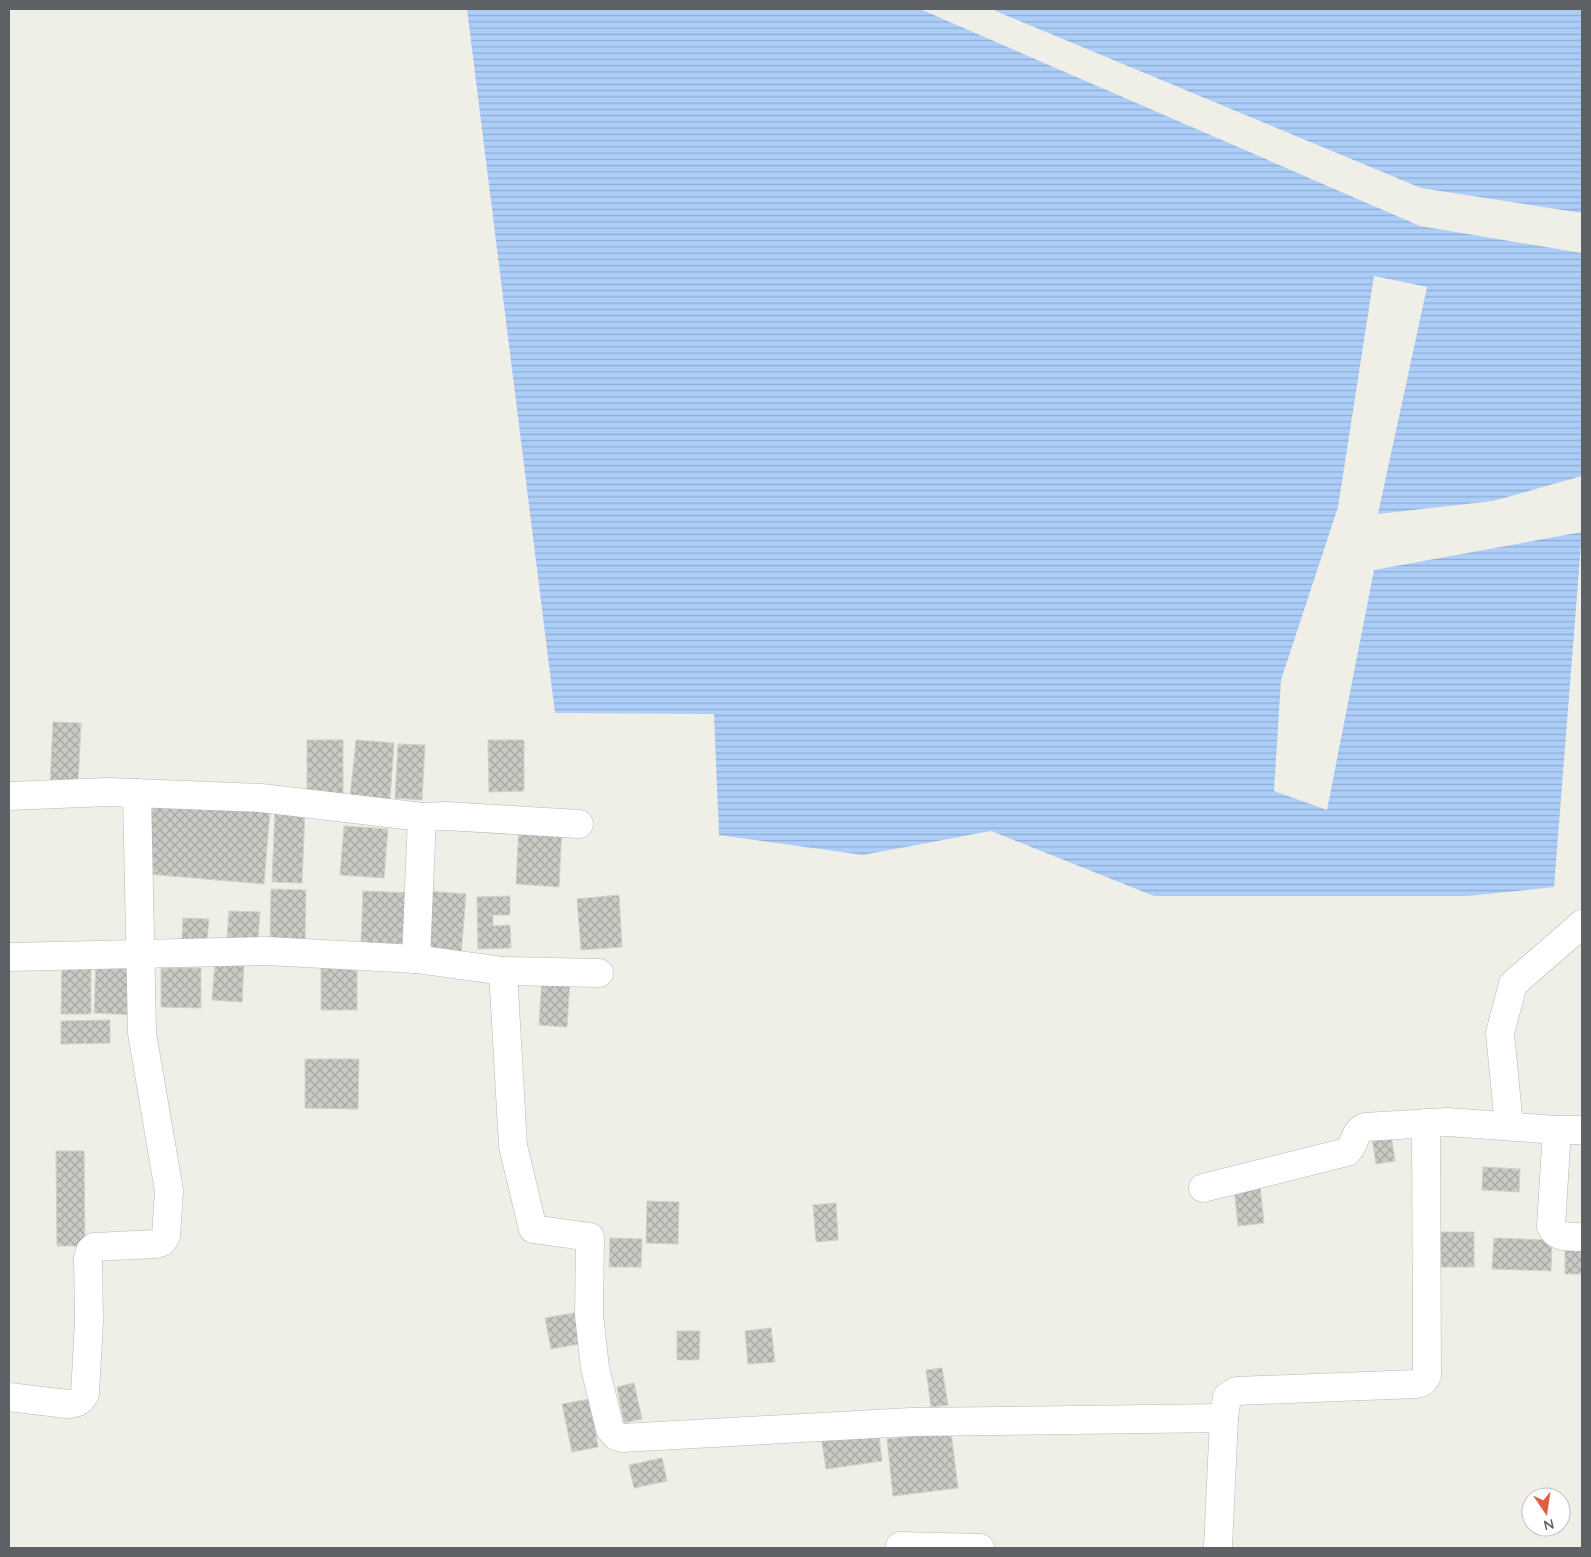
<svg xmlns="http://www.w3.org/2000/svg" width="1591" height="1557" font-family="Quicksand,sans-serif">
  <style>
    .water { fill: url(#water-rules) }
    .building { fill: url(#building-cross-hatch); stroke: #d4d1c6 }
    .lines { fill: none; stroke-linecap: round; stroke-linejoin: round }
    .street-casing { stroke: #b7b8bc; stroke-width: 29 }
    .street { stroke: #fff; stroke-width: 28 }
  </style>
  <defs>
    <pattern id="water-rules" width="6" height="5" patternUnits="userSpaceOnUse" patternTransform="scale(1.25)"><rect width="6" height="5" fill="#adcef9"/><path d="M0 2.5h6" fill="none" stroke="#90abcd"/></pattern>
    <pattern id="building-cross-hatch" width="8" height="8" patternUnits="userSpaceOnUse" patternTransform="scale(1.25)"><rect width="8" height="8" fill="#cbc9c4"/><path d="M0 0l8 8M0 8l8-8" fill="none" stroke="#a8a7a3"/></pattern>
  </defs>
  <rect width="100%" height="100%" fill="#efefe7"/>
  <g class="water">
    <polygon points="467,9 920,9 1420,226 1582,253 1582,476 1493,501 1378,514 1427,287 1374,276 1338,507 1281,680 1274,791 1327,810 1374,570 1582,532 1554,887 1468,896 1154,896 991,831 863,855 719,835 714,714 555,713"/>
    <polygon points="991,9 1582,9 1582,213 1421,188"/>
  </g>
  <g class="building">
    <polygon points="53,722 81,723 78,786 50,785"/>
    <rect x="307" y="740" width="36" height="55"/>
    <polygon points="356,740 394,743 390,800 350,797"/>
    <polygon points="488,740 524,740 524,791 489,792"/>
    <polygon points="398,744 425,745 422,800 395,798"/>
    <polygon points="153,800 270,810 264,884 147,874"/>
    <polygon points="275,808 305,810 302,883 272,882"/>
    <polygon points="519,824 562,827 559,887 516,884"/>
    <polygon points="344,826 388,829 384,878 340,875"/>
    <polygon points="271,889 306,890 305,942 270,941"/>
    <polygon points="363,891 413,893 411,945 361,944"/>
    <polygon points="426,891 466,894 461,956 420,952"/>
    <polygon points="619,895 622,947 581,950 577,899"/>
    <polygon points="510,896 510,915 493,915 493,926 510,925 511,948 478,949 477,897"/>
    <polygon points="229,911 260,912 258,940 227,939"/>
    <polygon points="183,918 209,919 207,940 182,939"/>
    <polygon points="96,959 135,961 134,1015 94,1013"/>
    <polygon points="62,962 91,962 91,1014 61,1014"/>
    <polygon points="215,962 244,963 242,1002 212,1000"/>
    <polygon points="321,964 357,965 357,1010 321,1010"/>
    <polygon points="161,968 201,968 201,1008 161,1007"/>
    <polygon points="542,977 570,979 567,1027 539,1025"/>
    <polygon points="110,1020 110,1043 61,1044 61,1021"/>
    <polygon points="305,1059 359,1059 358,1109 305,1108"/>
    <polygon points="1391,1134 1395,1161 1376,1164 1372,1137"/>
    <polygon points="56,1151 84,1151 85,1246 57,1246"/>
    <polygon points="1483,1167 1520,1169 1519,1192 1482,1190"/>
    <polygon points="1260,1185 1264,1223 1238,1226 1234,1188"/>
    <polygon points="647,1201 679,1202 678,1244 646,1243"/>
    <polygon points="836,1203 838,1240 816,1242 813,1205"/>
    <rect x="1434" y="1232" width="40" height="35"/>
    <polygon points="610,1238 642,1239 641,1267 609,1267"/>
    <polygon points="1494,1238 1552,1240 1551,1271 1492,1269"/>
    <rect x="1565" y="1249" width="17" height="25"/>
    <polygon points="585,1311 590,1342 551,1349 545,1318"/>
    <polygon points="771,1328 775,1362 748,1364 745,1331"/>
    <polygon points="677,1331 700,1331 699,1360 677,1360"/>
    <polygon points="942,1368 948,1405 931,1407 926,1370"/>
    <polygon points="634,1383 642,1419 624,1423 617,1387"/>
    <polygon points="590,1399 598,1447 572,1452 562,1404"/>
    <polygon points="878,1427 882,1461 826,1469 821,1435"/>
    <polygon points="951,1432 958,1488 893,1496 887,1439"/>
    <polygon points="662,1458 667,1481 634,1488 629,1465"/>
  </g>
  <g class="lines">
    <g class="street-casing">
      <g id="street">
        <polyline points="9,796 108,792 261,798 422,817 446,816 579,824"/>
        <polyline points="9,957 267,951 416,959 503,971 599,973"/>
        <polyline points="416,959 422,817"/>
        <polyline points="503,971 513,1146 533,1229 590,1237 589,1315 595,1368 610,1429 616,1436 622,1438 911,1422 1224,1418"/>
        <polyline points="1509,1126 1500,1033 1513,984 1582,924"/>
        <path d="M1557,1130L1551,1226C1556,1239 1569,1236 1582,1237"/>
        <path d="M1203,1188L1347,1152C1356,1144 1353,1132 1365,1127L1448,1122L1557,1130H1582"/>
        <path d="M9,1397L67,1404C76,1404 80,1402 85,1394L89,1321L88,1258L90,1251L94,1247L156,1244L162,1242L166,1236L169,1191L167,1179L142,1033L137,793"/>
        <polyline points="900,1546 980,1548"/>
        <path d="M1218,1548L1224,1418L1227,1397L1236,1391L1416,1384C1422,1383 1425,1381 1427,1375L1426,1123"/>
      </g>
    </g>
    <use href="#street" class="street"/>
  </g>
  <rect width="1591" height="1557" fill="none" stroke="#5e6166" stroke-width="20"/>
  <g transform="translate(1546 1512) rotate(167)"><circle r="24" fill="#ffffff" stroke="#bfc0c2"/>
  <path d="M0-4L9 19L0 12L-9 19Z" fill="#de613f"/>
  <text y="-8" font-size="14" font-weight="bold" text-anchor="middle" fill="#5e6166">N</text>
  </g>
</svg>
